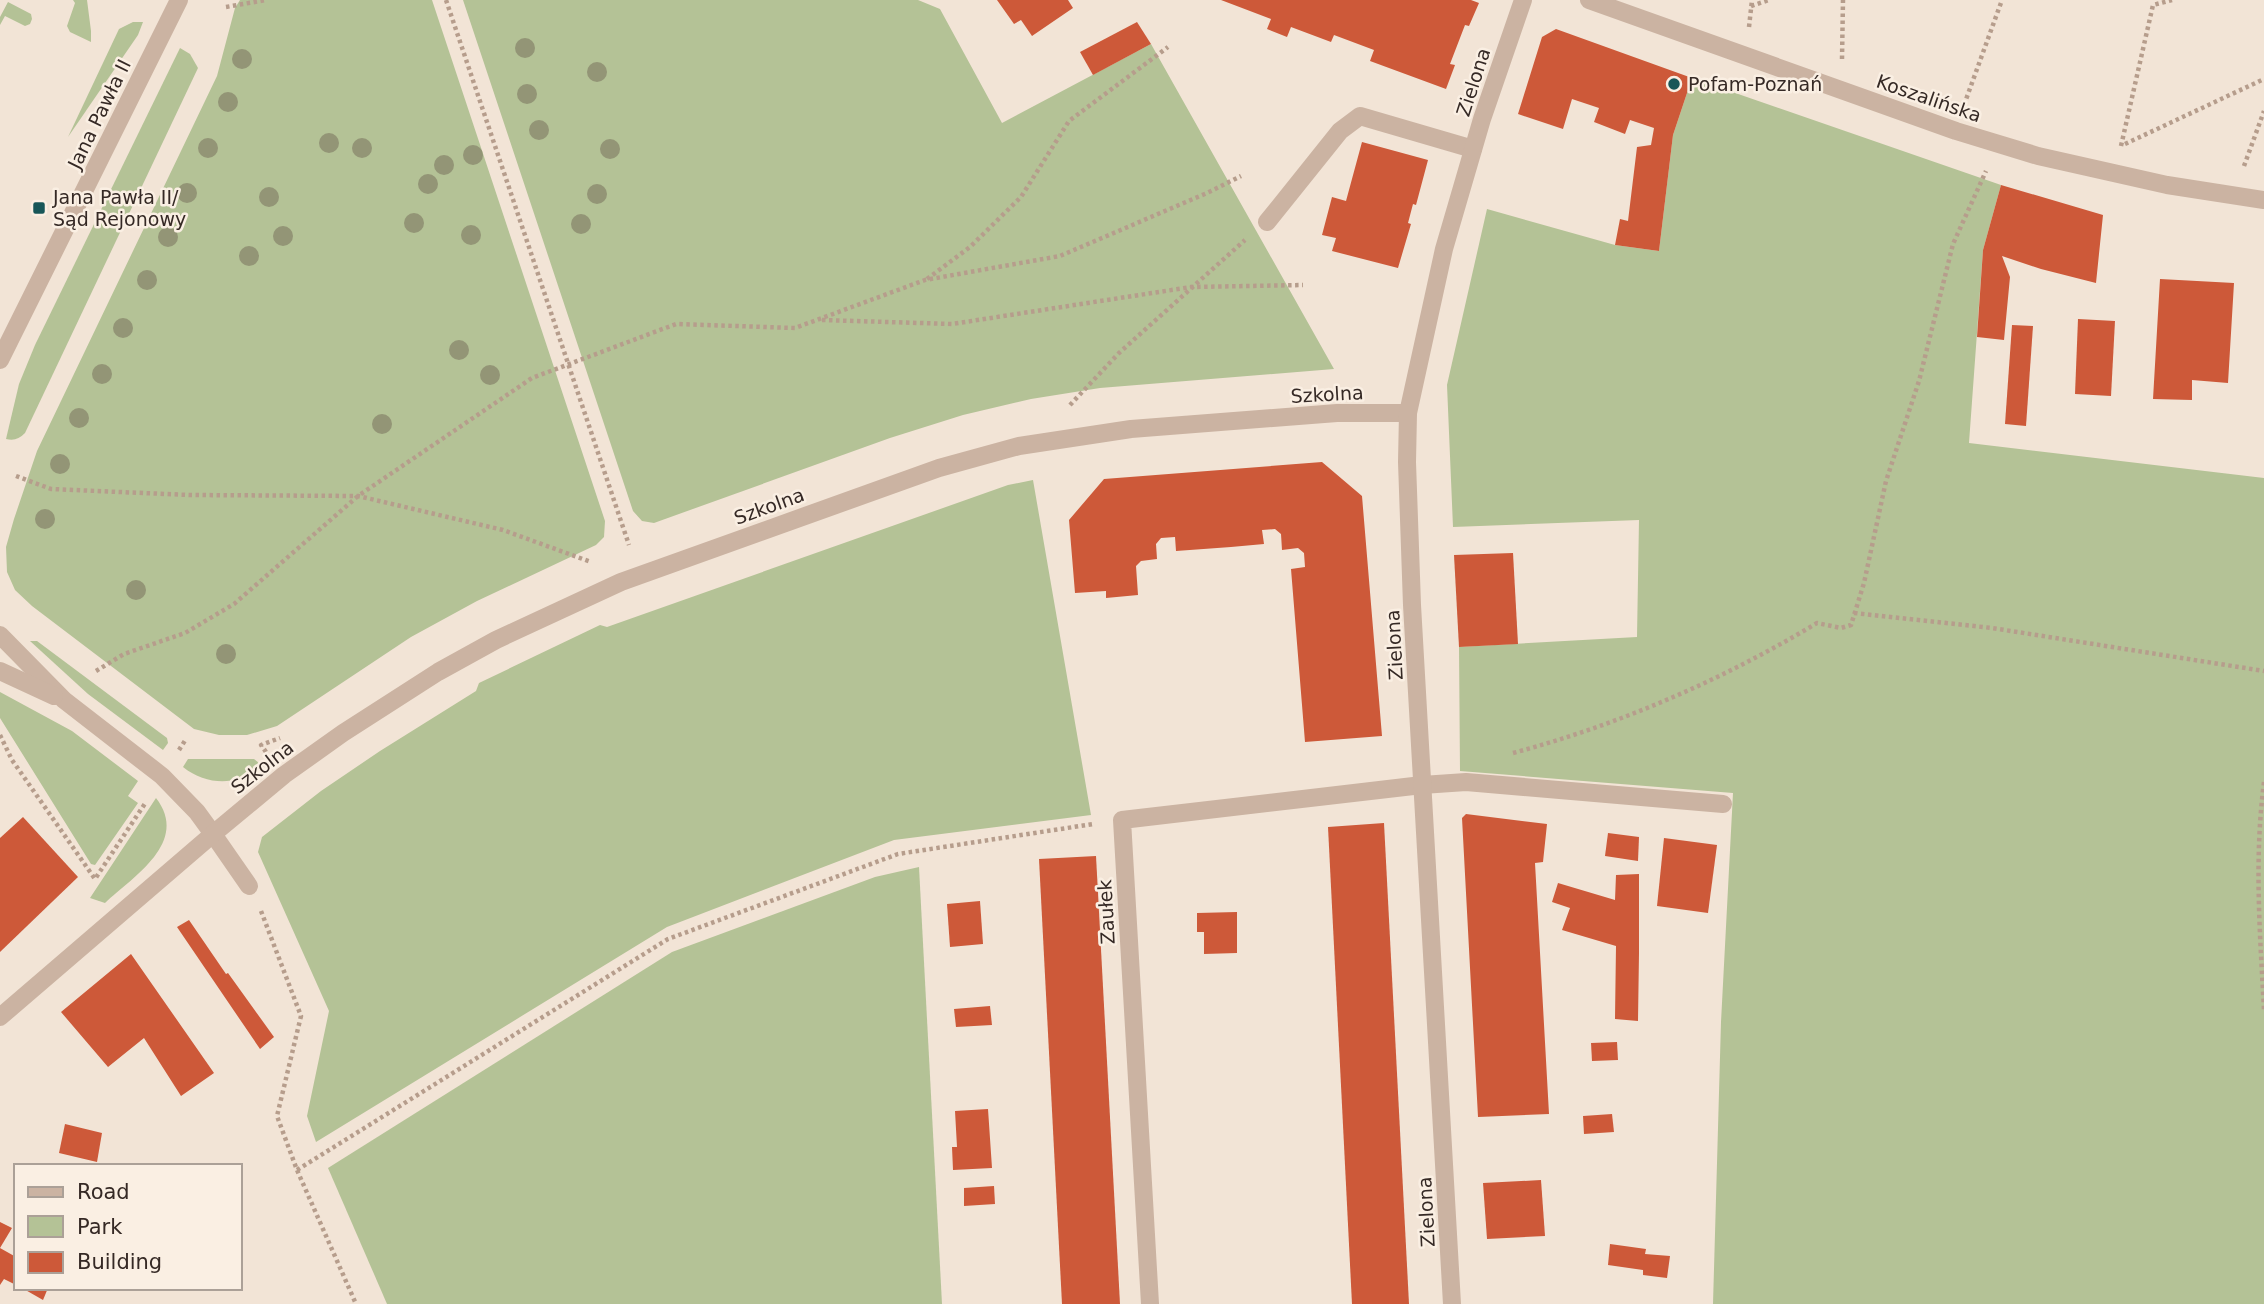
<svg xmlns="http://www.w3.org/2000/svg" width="2264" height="1304" font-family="'DejaVu Sans',sans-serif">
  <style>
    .green { fill: #b4c296 }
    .building { fill: #cd5939 }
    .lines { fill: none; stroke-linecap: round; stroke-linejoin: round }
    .path { stroke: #b69d8c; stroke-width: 4.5; stroke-dasharray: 3.5 3.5; stroke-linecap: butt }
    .service { stroke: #cbb3a2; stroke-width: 18 }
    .minor { stroke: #cbb3a2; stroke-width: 18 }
    .tertiary { stroke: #cbb3a2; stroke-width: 18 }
    .tree { fill: #939576 }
    .poi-dot { fill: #185658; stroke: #faefe3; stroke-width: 2.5 }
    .labels { text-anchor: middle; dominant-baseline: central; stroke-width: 5; stroke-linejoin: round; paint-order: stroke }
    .street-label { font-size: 19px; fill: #352925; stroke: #faefe3 }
    .poi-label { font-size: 19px; fill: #352925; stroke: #faefe3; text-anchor: start }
  </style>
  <rect width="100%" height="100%" fill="#f2e4d6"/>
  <g class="green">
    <polygon points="73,0 87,0 91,31 91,42 70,32 67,26 75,3"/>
    <polygon points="240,0 432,0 605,521 604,537 596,545 477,601 411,637 277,726 247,735 219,735 194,729 32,606 15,590 7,572 6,547 14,519 37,451 217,76 235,8"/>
    <polygon points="463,0 918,0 940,9 1002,123 1151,44 1334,369 1100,388 1031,399 963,415 890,438 654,523 642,521 633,511"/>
    <polygon points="8,2 31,14 32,19 30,24 25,26 5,16 0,25 0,17"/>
    <polygon points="133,22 143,22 138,35 68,137 119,29"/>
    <path d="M180,48L190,54L198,68L25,433C19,439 14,441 6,439L19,384L35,345Z"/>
    <polygon points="1692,78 2001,185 1983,250 1969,443 2264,478 2264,1304 1713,1304 1721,1022 1733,793 1460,771 1459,647 1637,637 1639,520 1453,527 1447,385 1487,209 1615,245 1659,251 1673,135"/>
    <polygon points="1033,480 1091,815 894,840 667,927 316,1142 307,1116 329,1011 258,852 262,837 321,791 380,751 476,691 479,683 600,625 607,627 1008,485"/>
    <polygon points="30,641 37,641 167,738 168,743 163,750 88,694"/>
    <polygon points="0,692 72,731 138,781 128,796 138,803 95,865 91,864 0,718"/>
    <path d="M188,759H254L264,767C239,785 208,787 183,767Z"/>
    <path d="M156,798C190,842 134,876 105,903L90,898Z"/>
    <polygon points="919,867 942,1304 387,1304 328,1168 672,952 875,877"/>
  </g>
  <g class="building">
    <polygon points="997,0 1068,0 1073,8 1032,36 1021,20 1014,24"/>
    <polygon points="1221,0 1471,0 1479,3 1469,26 1465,25 1450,64 1455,65 1446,89 1370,61 1374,50 1334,35 1331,42 1291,27 1287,37 1267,29 1271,19"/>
    <polygon points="1137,22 1151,44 1093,75 1080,52"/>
    <polygon points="1556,29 1692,78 1673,135 1659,251 1615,245 1620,219 1628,221 1637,147 1651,145 1654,128 1630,120 1625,134 1594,122 1599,108 1572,99 1563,129 1518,114 1542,37"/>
    <polygon points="1362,142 1428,160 1416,205 1413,204 1408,223 1411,224 1398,268 1332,251 1336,238 1322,235 1332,197 1346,201"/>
    <polygon points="2001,185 2103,215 2096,283 2041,269 2002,256 2010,277 2004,340 1977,337 1983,250"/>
    <polygon points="2160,279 2234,283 2228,383 2192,380 2192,400 2153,399"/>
    <polygon points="2078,319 2115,321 2111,396 2075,394"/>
    <polygon points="2012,325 2033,326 2026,426 2005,424"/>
    <polygon points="1322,462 1362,496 1382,736 1305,742 1291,569 1305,567 1304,553 1298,548 1282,550 1281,534 1275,529 1262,530 1264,544 1231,547 1176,551 1175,537 1161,538 1156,544 1157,559 1141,561 1136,566 1138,595 1106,598 1106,591 1075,593 1069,520 1104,479"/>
    <polygon points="1513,553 1518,644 1459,647 1454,555"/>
    <polygon points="1466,814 1547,824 1543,862 1535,863 1549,1114 1478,1117 1462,818"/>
    <polygon points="23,817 78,877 0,952 0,838"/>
    <polygon points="1384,823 1409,1304 1352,1304 1328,827"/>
    <polygon points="1608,833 1639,837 1638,861 1605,856"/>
    <polygon points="1664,838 1717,845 1708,913 1657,906"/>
    <polygon points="1096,856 1120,1304 1062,1304 1039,859"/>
    <polygon points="1639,874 1639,953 1638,1021 1615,1019 1616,946 1562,930 1570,908 1552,902 1558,883 1615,900 1616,875"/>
    <polygon points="980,901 983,944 950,947 947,904"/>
    <polygon points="1237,912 1237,953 1204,954 1204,932 1197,932 1197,913"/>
    <polygon points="189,920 226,974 228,973 274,1037 260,1049 177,927"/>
    <polygon points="131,954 214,1073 181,1096 144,1038 108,1067 61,1012"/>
    <polygon points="990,1006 992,1025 956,1027 954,1009"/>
    <polygon points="1617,1042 1618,1060 1592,1061 1591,1043"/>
    <polygon points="988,1109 992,1168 953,1170 952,1147 957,1147 955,1111"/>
    <polygon points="1612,1114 1614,1132 1584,1134 1583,1116"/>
    <polygon points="65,1124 102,1133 97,1162 59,1153"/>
    <polygon points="1541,1180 1545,1236 1487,1239 1483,1183"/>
    <polygon points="994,1186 995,1204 964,1206 964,1188"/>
    <polygon points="0,1222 12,1228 0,1248"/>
    <polygon points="1610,1244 1646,1249 1645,1254 1670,1256 1667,1278 1643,1275 1643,1270 1608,1265"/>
    <polygon points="0,1248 16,1257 16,1285 4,1279 0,1285"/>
    <polygon points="22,1288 48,1288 43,1300"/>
  </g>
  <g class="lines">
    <g class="path">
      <polyline points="446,0 629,545"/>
      <polyline points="1751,6 1769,0"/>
      <polyline points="226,7 266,0"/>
      <polyline points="1749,27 1752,0"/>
      <polyline points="1842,59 1843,0"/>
      <polyline points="1964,105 2002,0"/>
      <polyline points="2125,144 2264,79"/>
      <polyline points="2121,146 2153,5 2172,0"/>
      <polyline points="2244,166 2264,111"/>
      <polyline points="927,279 970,247 1021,197 1069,121 1168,47"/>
      <polyline points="822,320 952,324 1191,287 1303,285"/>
      <polyline points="1070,405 1119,353 1245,240"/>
      <polyline points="16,476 51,489 189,495 358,496 503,530 591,562"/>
      <polyline points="1854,613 1992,628 2264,671"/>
      <polyline points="96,671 124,654 185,633 234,604 358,496 532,378 676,324 795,328 925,280 1060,256 1207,193 1241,176"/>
      <polyline points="0,735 12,760 95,879 146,802"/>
      <polyline points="179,750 186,739"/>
      <polyline points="266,752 261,745 280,738"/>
      <path d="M1513,753C1621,724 1722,680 1817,623L1841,628L1851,625L1864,583L1886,481L1919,381L1953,244L1986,171"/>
      <path d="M2264,782C2254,859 2260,934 2264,1010"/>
      <polyline points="261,911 301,1016 277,1116 297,1170 356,1304"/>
      <polyline points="297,1170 668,939 898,854 1093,824"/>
    </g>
    <g class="service">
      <polyline points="1267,222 1340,131 1360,116 1473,149"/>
      <polyline points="1422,785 1466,782 1723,804"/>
      <polyline points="213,834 249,886"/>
    </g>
    <g class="minor">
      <polyline points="1589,0 1956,131 2038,156 2167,185 2264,200"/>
      <polyline points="0,635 64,700 162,776 197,812 213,834"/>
      <polyline points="0,671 54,696"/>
      <polyline points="0,1017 213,834 284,775 343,733 438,672 496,640 621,582 939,468 1019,446 1131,429 1337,413 1408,413"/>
      <polyline points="1150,1304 1122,820 1422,785"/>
      <polyline points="1452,1304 1412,605 1407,462 1408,413 1444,249 1482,119 1523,0"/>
    </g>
    <polyline class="tertiary" points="0,360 179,0"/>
  </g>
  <g class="tree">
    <circle cx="525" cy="48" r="10"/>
    <circle cx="242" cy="59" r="10"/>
    <circle cx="597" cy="72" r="10"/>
    <circle cx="527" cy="94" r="10"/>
    <circle cx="228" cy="102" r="10"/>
    <circle cx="539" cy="130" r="10"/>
    <circle cx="329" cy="143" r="10"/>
    <circle cx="208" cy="148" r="10"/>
    <circle cx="362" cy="148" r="10"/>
    <circle cx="610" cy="149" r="10"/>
    <circle cx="473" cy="155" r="10"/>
    <circle cx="444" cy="165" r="10"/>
    <circle cx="428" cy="184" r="10"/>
    <circle cx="187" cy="193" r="10"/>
    <circle cx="597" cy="194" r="10"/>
    <circle cx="269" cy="197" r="10"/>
    <circle cx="414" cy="223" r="10"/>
    <circle cx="581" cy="224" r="10"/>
    <circle cx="471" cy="235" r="10"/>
    <circle cx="283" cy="236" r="10"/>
    <circle cx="168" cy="237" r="10"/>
    <circle cx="249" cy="256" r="10"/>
    <circle cx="147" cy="280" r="10"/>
    <circle cx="123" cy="328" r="10"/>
    <circle cx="459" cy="350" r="10"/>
    <circle cx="102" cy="374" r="10"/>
    <circle cx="490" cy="375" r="10"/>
    <circle cx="79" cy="418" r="10"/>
    <circle cx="382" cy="424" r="10"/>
    <circle cx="60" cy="464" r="10"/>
    <circle cx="45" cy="519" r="10"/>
    <circle cx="136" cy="590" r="10"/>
    <circle cx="226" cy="654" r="10"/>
  </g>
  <g class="poi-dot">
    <circle cx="1674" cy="84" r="7"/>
    <rect x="32" y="201" width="14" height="14" rx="3.5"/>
  </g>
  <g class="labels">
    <g class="street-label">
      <text transform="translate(1473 82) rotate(-72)">Zielona</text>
      <text transform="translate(1929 98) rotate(19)">Koszalińska</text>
      <text transform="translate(99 114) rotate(-64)">Jana Pawła II</text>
      <text transform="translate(1327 394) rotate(-3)">Szkolna</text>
      <text transform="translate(769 506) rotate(-20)">Szkolna</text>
      <text transform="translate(1394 645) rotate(-93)">Zielona</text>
      <text transform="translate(262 767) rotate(-38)">Szkolna</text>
      <text transform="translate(1106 912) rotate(-93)">Zaułek</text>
      <text transform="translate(1426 1212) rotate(-93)">Zielona</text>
    </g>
    <g class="poi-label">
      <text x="1688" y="84">Pofam-Poznań</text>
      <text x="53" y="197">Jana Pawła II/<tspan x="53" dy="22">Sąd Rejonowy</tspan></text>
    </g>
  </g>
  <rect x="14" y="1164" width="228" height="126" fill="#faefe3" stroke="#aba097" stroke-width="2"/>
  <rect x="28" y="1187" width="35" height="10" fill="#cbb3a2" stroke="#aba097" stroke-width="2"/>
  <text x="77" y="1199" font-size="21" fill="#352925">Road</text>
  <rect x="28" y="1216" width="35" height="21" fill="#b4c296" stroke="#aba097" stroke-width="2"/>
  <text x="77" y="1234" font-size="21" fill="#352925">Park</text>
  <rect x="28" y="1252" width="35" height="21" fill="#cd5939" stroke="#aba097" stroke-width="2"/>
  <text x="77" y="1269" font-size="21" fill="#352925">Building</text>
</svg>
